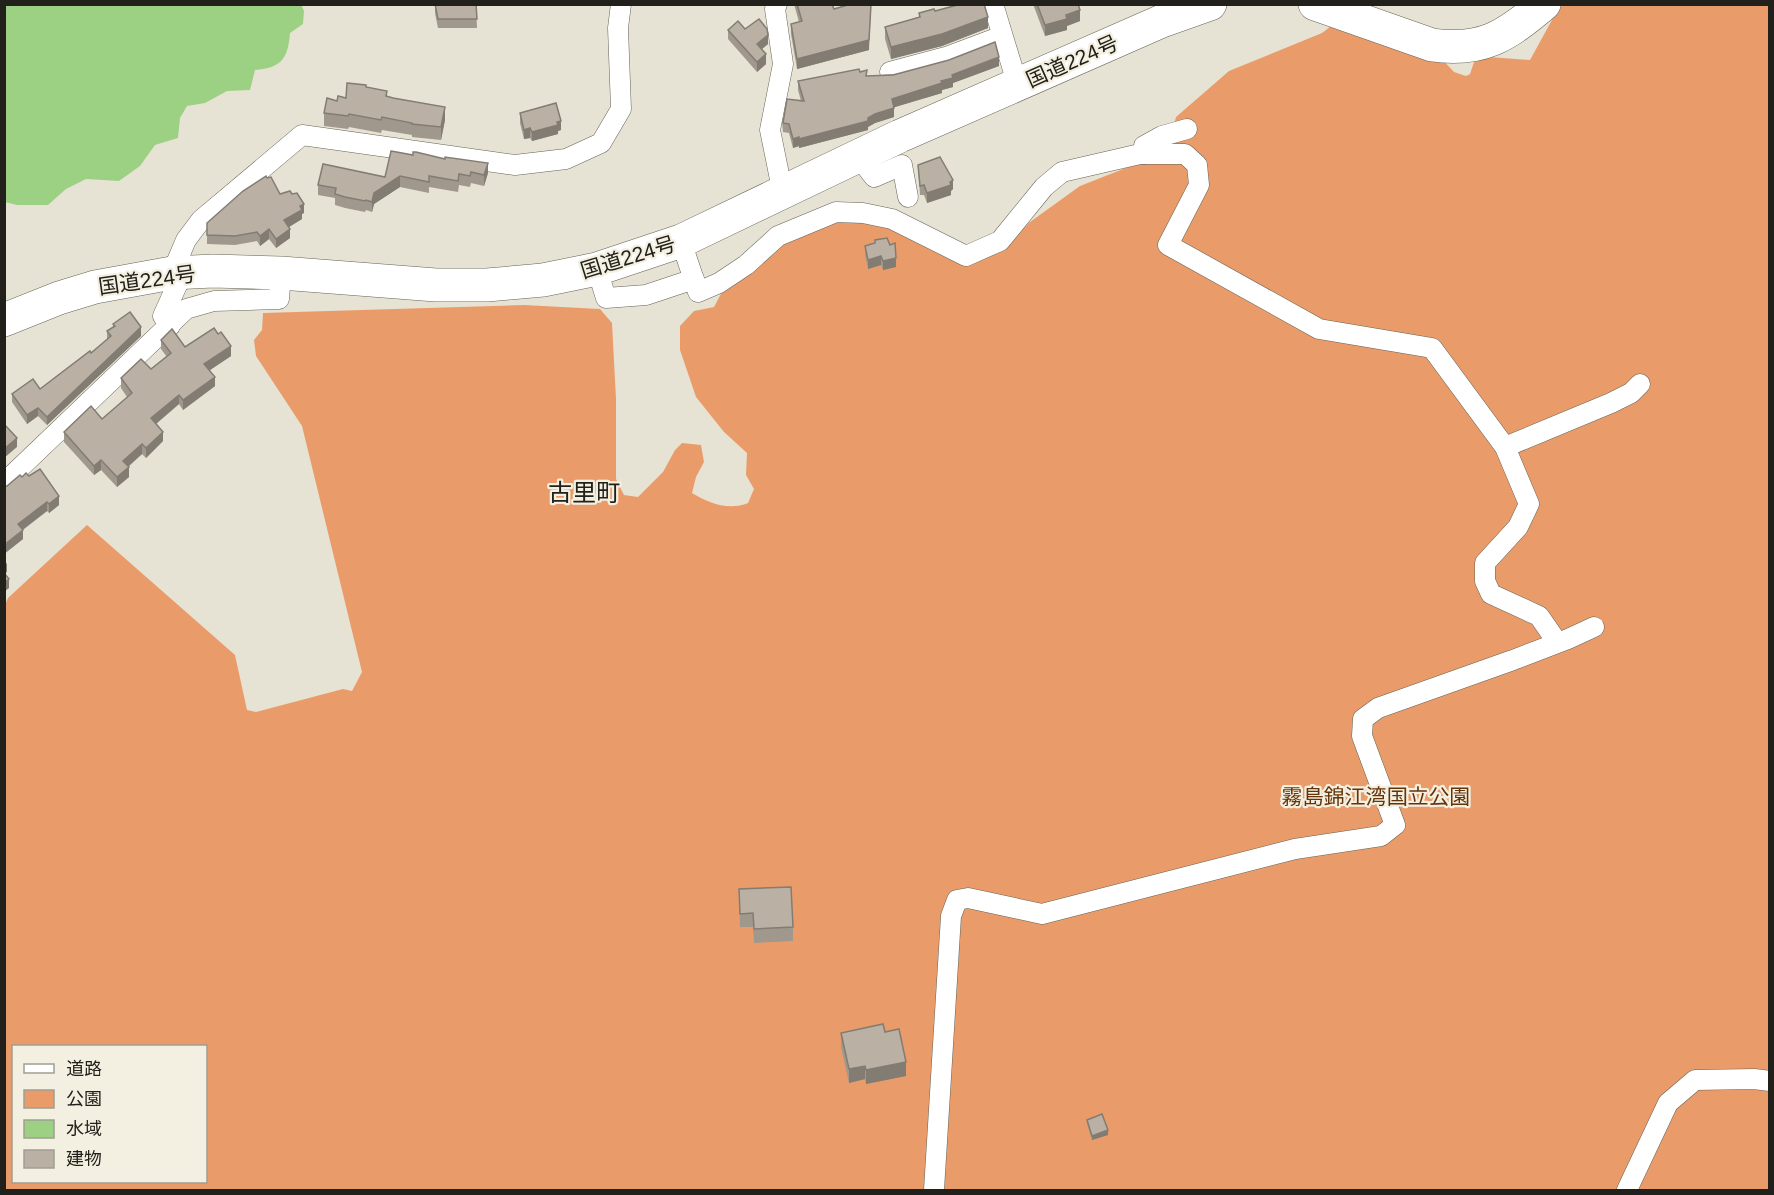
<svg xmlns="http://www.w3.org/2000/svg" width="1774" height="1195" font-family="Helvetica,'Noto Sans JP',sans-serif">
  <style>
    .green { fill: #e99c6a; fill-rule: evenodd }
    .water { fill: #9cd183 }
    .lines { fill: none; stroke-linecap: round; stroke-linejoin: round }
    .street-casing { stroke: #666255; stroke-width: 21 }
    .highway-casing { stroke: #666255; stroke-width: 34 }
    .street { stroke: #fff; stroke-width: 20 }
    .highway { stroke: #fff; stroke-width: 33 }
    .wall { fill: #a0988d }
    .shaded-wall { fill: #827c73 }
    .building { fill: #bab1a4; stroke: #827c73; stroke-width: 1.5 }
    .labels { text-anchor: middle; dominant-baseline: central; stroke-width: 4.5; stroke-linejoin: round; paint-order: stroke }
    .street-label { font-size: 21px; fill: #22201b; stroke: #f4f0e1 }
    .park-label { font-size: 21px; fill: #653309; stroke: #f4f0e1 }
    .quarter-label { font-size: 24px; fill: #22201b; stroke: #f4f0e1 }
  </style>
  <rect width="100%" height="100%" fill="#e7e3d4"/>
  <path class="green" d="M1563,5H1769V1190H5L4,607L8,598L87,525L235,655L247,710L256,712L343,689L352,691L362,672L302,426L256,356L254,340L262,330L263,313L524,305L600,309L612,323L616,399V479L624,495L638,497L663,472L675,450L682,443L701,445L704,462L696,477L692,493C708,503 729,511 748,503L754,489L746,475L747,453L724,432L696,397L680,350V326L694,311L714,307L724,288L785,236L851,218L876,220L956,257L1007,244L1030,222L1080,186L1136,164H1164L1176,117L1229,71L1322,33L1331,26L1440,57L1454,72L1466,76L1470,74L1475,59L1489,57L1530,60L1558,9ZM14,1046H206V1182H14Z"/>
  <path class="water" d="M301,4L304,11L303,24L290,33C288,58 282,68 255,70L250,90L227,91L205,103L187,106L180,118L178,138L155,145L140,166L119,181L86,179L66,189L48,205H17L5,202V5Z"/>
  <g class="lines">
    <g class="street-casing">
      <g id="street">
        <polyline points="777,4 775,9 783,64 770,130 783,194"/>
        <polyline points="993,4 1018,86"/>
        <polyline points="890,72 946,57 1002,36"/>
        <polyline points="1144,154 1144,146 1162,136 1187,129"/>
        <polyline points="858,156 874,177 902,165 908,197"/>
        <polyline points="681,241 698,292 719,283 746,265 778,236 836,212 863,213 892,219 966,256 1000,241 1044,187 1062,172 1140,154 1185,154 1197,165 1199,185 1168,245 1319,329 1432,348 1505,447 1529,504 1518,527 1485,563 1485,581 1491,594 1539,616 1557,642"/>
        <polyline points="597,269 606,298 646,295 694,279"/>
        <polyline points="172,273 186,240 201,220 302,135 515,165 566,159 601,143 621,109 618,28 621,4"/>
        <polyline points="170,326 163,316 183,272"/>
        <polyline points="1505,447 1611,403 1631,393 1640,384"/>
        <polyline points="4,483 186,309 214,301 279,299 281,273"/>
        <polyline points="934,1190 951,916 957,900 968,898 1042,914 1295,849 1381,836 1395,825 1362,736 1363,719 1378,708 1513,660 1568,639 1594,627"/>
        <polyline points="1627,1190 1668,1103 1695,1080 1754,1079 1770,1081"/>
      </g>
    </g>
    <g class="highway-casing">
      <g id="highway">
        <path d="M1315,4L1432,45C1483,52 1506,36 1544,4"/>
        <polyline points="4,320 59,298 95,287 172,273 213,271 281,273 436,285 487,285 543,280 597,269 681,241 900,136 1162,21 1210,4"/>
      </g>
    </g>
    <use href="#street" class="street"/>
    <use href="#highway" class="highway"/>
  </g>
  <g class="wall">
    <polygon points="435,4 476,4 477,28 438,28 435,13"/>
    <polygon points="794,4 832,4 834,9 869,50 797,69 791,34 791,24 799,22"/>
    <polygon points="1033,4 1078,4 1080,21 1067,26 1067,30 1045,36"/>
    <polygon points="935,11 988,28 942,46 891,59 885,39 885,27 919,17 919,13"/>
    <polygon points="745,29 768,44 762,49 766,64 757,72 728,39 728,30"/>
    <polygon points="999,66 953,83 953,87 942,90 942,93 894,107 894,117 875,123 868,127 868,130 799,148 799,146 793,148 789,133 783,132 782,121 801,101 798,90 798,81 860,72 867,76"/>
    <polygon points="366,87 445,120 441,140 412,137 412,135 382,130 381,133 349,127 348,129 324,126 324,113 337,101"/>
    <polygon points="520,113 561,130 558,131 558,134 532,141 530,138 524,139 520,123"/>
    <polygon points="391,151 488,173 484,186 471,183 470,187 459,185 458,192 429,187 429,193 400,187 374,204 372,212 366,210 365,212 345,208 335,205 335,198 318,195 318,185 385,177"/>
    <polygon points="918,165 953,189 951,191 951,195 927,203 924,195 920,195"/>
    <polygon points="304,213 302,214 302,219 289,227 290,238 276,248 269,239 260,246 257,241 235,245 207,244 207,223"/>
    <polygon points="865,246 896,267 883,270 881,265 868,269 865,255"/>
    <polygon points="113,324 141,336 47,425 38,416 27,424 12,402 12,394 40,389 91,353 107,340 107,331 113,327"/>
    <polygon points="161,340 185,347 231,356 210,370 215,386 183,410 179,404 156,424 163,441 146,458 142,454 128,467 129,477 117,487 101,470 94,475 64,442 64,432 102,419 127,397 121,388 121,378 151,369 167,357 161,349"/>
    <polygon points="4,486 59,505 49,513 47,511 23,530 23,539 4,554"/>
    <polygon points="739,889 793,927 793,941 754,943 753,927 740,927"/>
    <polygon points="885,1032 906,1076 866,1084 865,1079 849,1083 841,1047 841,1033"/>
    <polygon points="1087,1120 1108,1135 1092,1140 1087,1124"/>
  </g>
  <g class="shaded-wall">
    <polygon points="871,4 869,50 797,69 797,59"/>
    <polygon points="1080,10 1080,21 1067,26 1067,30 1045,36 1045,25"/>
    <polygon points="988,17 988,28 942,46 891,59 891,47"/>
    <polygon points="768,35 768,44 757,53 757,44"/>
    <polygon points="766,54 766,64 757,72 757,62"/>
    <polygon points="999,57 999,66 953,83 953,87 942,90 942,93 892,108 892,99 941,81 952,75"/>
    <polygon points="445,107 445,120 441,140 441,127"/>
    <polygon points="894,108 894,117 875,123 868,127 868,130 799,148 799,139 868,118 875,114"/>
    <polygon points="561,121 561,130 558,131 558,134 532,141 532,132"/>
    <polygon points="530,128 530,138 524,139 524,130"/>
    <polygon points="799,137 799,146 793,148 793,139"/>
    <polygon points="488,163 488,173 484,186 484,175"/>
    <polygon points="400,176 400,187 374,204 372,212 372,202 374,193"/>
    <polygon points="953,180 953,189 951,191 951,195 927,203 927,193"/>
    <polygon points="304,204 304,213 302,214 302,219 284,230 284,220 300,206"/>
    <polygon points="269,229 269,239 260,246 260,236"/>
    <polygon points="290,229 290,238 276,248 276,239"/>
    <polygon points="881,256 881,265 868,269 868,260"/>
    <polygon points="896,258 896,267 883,270 883,261"/>
    <polygon points="141,327 141,336 47,425 47,417"/>
    <polygon points="231,346 231,356 204,374 204,364"/>
    <polygon points="215,377 215,386 183,410 183,400"/>
    <polygon points="179,395 179,404 151,428 151,418"/>
    <polygon points="38,408 38,416 27,424 27,415"/>
    <polygon points="163,432 163,441 146,458 146,448"/>
    <polygon points="17,438 17,447 4,458 4,449"/>
    <polygon points="142,444 142,454 123,471 123,461"/>
    <polygon points="101,460 101,470 94,475 94,466"/>
    <polygon points="129,467 129,477 117,487 117,477"/>
    <polygon points="59,496 59,505 49,513 49,504"/>
    <polygon points="47,502 47,511 18,533 18,524"/>
    <polygon points="23,530 23,539 4,554 4,545"/>
    <polygon points="7,563 7,572 4,574 4,565"/>
    <polygon points="9,579 9,588 4,592 4,583"/>
    <polygon points="906,1062 906,1076 866,1084 866,1070"/>
    <polygon points="865,1066 865,1079 849,1083 849,1069"/>
    <polygon points="1108,1130 1108,1135 1092,1140 1092,1136"/>
  </g>
  <g class="building">
    <polygon points="435,4 476,4 477,19 438,19"/>
    <polygon points="797,4 832,4 834,9 851,4 871,4 869,40 797,59 791,24 802,21"/>
    <polygon points="961,4 984,4 988,17 942,34 891,47 885,27 920,17 919,13 934,9 935,11"/>
    <polygon points="1037,4 1078,4 1080,10 1066,15 1067,19 1045,25"/>
    <polygon points="759,19 767,29 768,35 757,44 766,54 757,62 728,30 738,21 745,29"/>
    <polygon points="995,42 999,57 952,75 953,78 941,81 942,83 892,99 894,108 875,114 868,118 868,121 799,139 799,137 793,139 789,124 783,123 787,99 804,101 798,81 859,69 860,72 867,70 866,76 893,75 949,60"/>
    <polygon points="347,83 366,85 366,87 387,91 386,96 393,98 445,107 441,127 412,124 412,123 382,117 381,120 349,114 348,116 324,113 327,98 337,101 338,96 346,98"/>
    <polygon points="556,103 561,121 557,122 558,125 532,132 530,128 524,130 520,113"/>
    <polygon points="391,151 413,155 413,152 416,152 445,159 445,157 488,163 484,175 471,172 470,176 459,174 458,181 429,176 429,182 400,176 374,193 372,202 366,200 365,201 345,197 335,194 336,188 318,185 323,164 385,177"/>
    <polygon points="940,157 953,180 950,182 951,185 927,193 924,185 920,186 918,165"/>
    <polygon points="266,176 267,178 271,177 280,194 290,191 292,194 297,193 304,204 300,206 302,210 284,220 290,229 276,239 269,229 260,236 257,232 235,236 207,235 207,223 243,191"/>
    <polygon points="887,238 890,245 895,243 896,258 883,261 881,256 868,260 865,246 875,243 875,240"/>
    <polygon points="130,312 141,327 47,417 38,408 27,415 12,394 33,379 40,389 90,351 91,353 111,336 107,331 115,326 113,324"/>
    <polygon points="214,328 218,334 221,332 231,346 204,364 215,377 183,400 179,395 151,418 163,432 146,448 142,444 123,461 129,467 117,477 101,460 94,466 64,432 91,406 102,419 132,393 121,378 141,359 151,369 171,353 161,340 172,329 185,347"/>
    <polygon points="4,424 17,438 4,449"/>
    <polygon points="40,469 59,496 49,504 47,502 18,524 23,530 4,545 4,486 7,486 20,475 22,477 26,473 29,476"/>
    <polygon points="4,573 9,579 4,583"/>
    <polygon points="791,887 793,927 754,929 753,913 740,914 739,889"/>
    <polygon points="883,1024 885,1032 899,1029 906,1062 866,1070 865,1066 849,1069 841,1033"/>
    <polygon points="1102,1114 1108,1130 1092,1136 1087,1120"/>
  </g>
  <g class="labels">
    <g class="street-label">
      <text transform="translate(1072 61) rotate(-24)">国道224号</text>
      <text transform="translate(628 257) rotate(-17)">国道224号</text>
      <text transform="translate(147 280) rotate(-8)">国道224号</text>
    </g>
    <g class="park-label">
      <text x="1376" y="796">霧島錦江湾国立公園</text>
    </g>
    <g class="quarter-label">
      <text x="584" y="492">古里町</text>
    </g>
  </g>
  <rect width="1774" height="1195" fill="none" stroke="#22201b" stroke-width="12"/>
  <rect x="12" y="1045" width="195" height="138" fill="#f4f0e1" stroke="#a09d92" stroke-width="1.5"/>
  <rect x="24" y="1064" width="30" height="9" fill="#ffffff" stroke="#a09d92" stroke-width="1.5"/>
  <text x="66" y="1075" font-size="18" fill="#22201b">道路</text>
  <rect x="24" y="1090" width="30" height="18" fill="#e99c6a" stroke="#a09d92" stroke-width="1.5"/>
  <text x="66" y="1105" font-size="18" fill="#22201b">公園</text>
  <rect x="24" y="1120" width="30" height="18" fill="#9cd183" stroke="#a09d92" stroke-width="1.5"/>
  <text x="66" y="1135" font-size="18" fill="#22201b">水域</text>
  <rect x="24" y="1150" width="30" height="18" fill="#bab1a4" stroke="#a09d92" stroke-width="1.5"/>
  <text x="66" y="1165" font-size="18" fill="#22201b">建物</text>
</svg>
